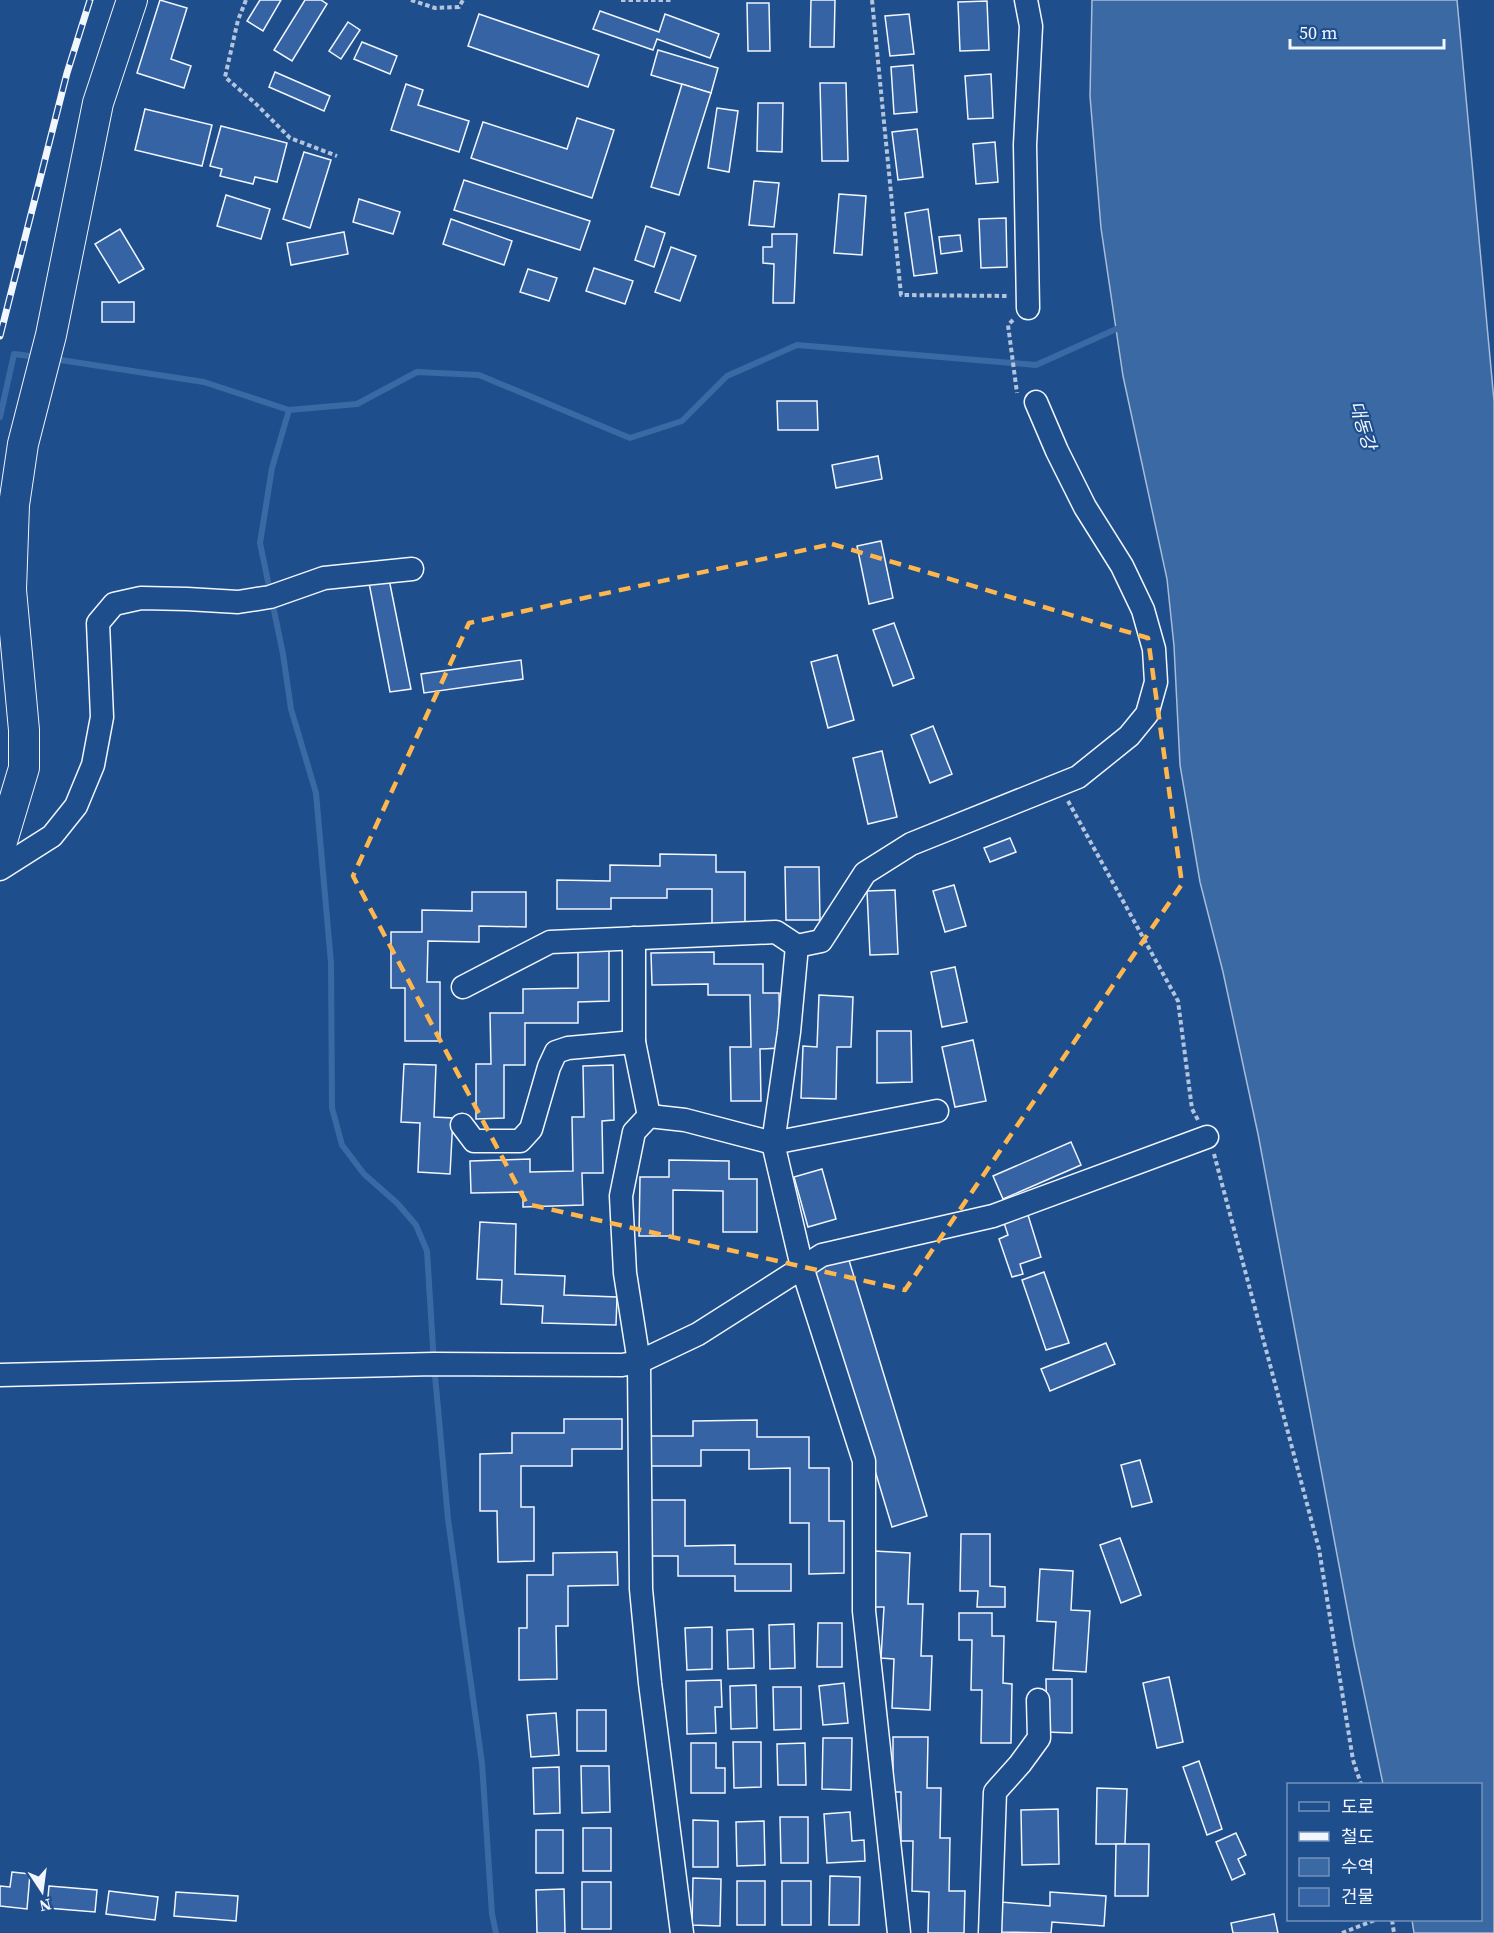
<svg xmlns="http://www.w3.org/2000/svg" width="1494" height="1933" font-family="'Source Serif 4','Noto Sans KR',serif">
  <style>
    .water { fill: #3b69a3; stroke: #a8bbd7; stroke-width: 1.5 }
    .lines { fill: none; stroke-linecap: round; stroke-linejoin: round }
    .stream { stroke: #3b69a3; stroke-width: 6 }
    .building { fill: #3563a3; stroke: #f2f6ff; stroke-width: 1.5 }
    .minor-casing { stroke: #f2f6ff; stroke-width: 25 }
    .major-casing { stroke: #f2f6ff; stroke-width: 32 }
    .path { stroke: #b3c4dc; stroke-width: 4; stroke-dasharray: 4.5 3; stroke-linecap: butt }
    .minor { stroke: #1f4e8c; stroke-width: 22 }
    .major { stroke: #1f4e8c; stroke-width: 30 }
    .rail-casing { stroke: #f2f6ff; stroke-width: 7 }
    .rail { stroke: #1f4e8c; stroke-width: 4.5; stroke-dasharray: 14; stroke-linecap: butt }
    .marked { fill: none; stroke: #ffb74d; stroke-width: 4.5; stroke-dasharray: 12 8; stroke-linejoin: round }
    .labels { text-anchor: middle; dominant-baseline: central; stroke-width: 4.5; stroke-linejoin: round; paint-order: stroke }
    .water-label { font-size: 18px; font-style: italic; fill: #f2f6ff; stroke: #1f4e8c }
  </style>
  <rect width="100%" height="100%" fill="#1f4e8c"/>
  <polygon class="water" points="1092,0 1457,0 1494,401 1494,1933 1414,1933 1412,1920 1480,1920 1480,1784 1383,1784 1354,1645 1258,1134 1223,972 1200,882 1180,765 1174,646 1167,579 1123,376 1101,228 1090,96"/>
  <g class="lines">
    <g class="stream">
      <polyline points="54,359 204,382 289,410 357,404 417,372 479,375 630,438 682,421 727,376 797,345 1036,365 1123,326"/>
      <polyline points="289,410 272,468 260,543 283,654 291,709 316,793 331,963 332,1108 342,1145 364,1174 397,1203 416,1225 427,1251 434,1364 448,1519 482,1763 492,1914 496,1933"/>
      <polyline points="0,417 14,354 38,357"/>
    </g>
  </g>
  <g class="building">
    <polygon points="160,0 187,8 171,59 191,66 184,88 137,73"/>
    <polygon points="260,0 281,0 263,31 247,21"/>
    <polygon points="305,0 321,0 327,4 292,61 274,50"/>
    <polygon points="811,0 835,0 834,47 810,47"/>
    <polygon points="987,1 989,50 960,51 958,2"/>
    <polygon points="747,3 769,3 770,51 748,51"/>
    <polygon points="600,11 659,32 665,14 719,34 710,58 657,39 653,50 593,29"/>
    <polygon points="479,14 599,55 588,87 468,46"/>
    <polygon points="909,14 914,54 890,56 885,16"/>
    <polygon points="348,22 360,30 341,59 329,51"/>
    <polygon points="362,42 397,56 390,74 354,59"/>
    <polygon points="658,50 718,68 711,93 651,75"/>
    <polygon points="913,65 917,112 894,114 891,67"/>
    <polygon points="275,72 330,96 324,111 269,87"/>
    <polygon points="991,74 993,118 968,119 965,76"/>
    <polygon points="820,83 846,83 848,161 822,161"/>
    <polygon points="406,84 423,90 418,105 469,121 459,152 391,130"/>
    <polygon points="682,84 711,93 679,195 651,187"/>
    <polygon points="758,103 783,103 782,152 757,151"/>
    <polygon points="717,108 738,111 729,172 708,168"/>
    <polygon points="145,109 212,125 202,166 135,150"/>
    <polygon points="577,118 614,130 592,198 471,158 483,122 567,149"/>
    <polygon points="221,126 287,143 277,182 255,177 253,184 220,176 222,169 210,166"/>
    <polygon points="917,129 923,177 898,180 892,132"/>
    <polygon points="995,142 998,182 976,184 973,144"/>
    <polygon points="304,152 331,160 310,228 283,219"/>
    <polygon points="464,180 590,221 580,250 454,210"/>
    <polygon points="754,181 779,183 774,227 749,225"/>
    <polygon points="839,194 866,196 862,255 834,253"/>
    <polygon points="226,195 270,209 261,239 217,226"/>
    <polygon points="359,199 400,212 393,234 353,222"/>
    <polygon points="928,209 937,273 914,276 905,213"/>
    <polygon points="1006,218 1007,267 981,268 979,219"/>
    <polygon points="451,219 512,241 504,265 443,244"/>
    <polygon points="646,226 665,233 654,267 635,260"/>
    <polygon points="120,229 144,269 119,283 95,244"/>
    <polygon points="344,232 348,254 291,265 287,243"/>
    <polygon points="772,234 797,234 794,303 773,303 774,264 763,263 763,247 772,247"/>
    <polygon points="960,235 962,251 941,254 939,237"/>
    <polygon points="671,247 696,256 680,301 655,292"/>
    <polygon points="594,268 633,281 625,304 586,291"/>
    <polygon points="528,269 557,278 549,301 520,292"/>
    <rect x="102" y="302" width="32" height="20"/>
    <polygon points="777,401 817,401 818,430 778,430"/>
    <polygon points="878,456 882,479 836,488 832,465"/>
    <polygon points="881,541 893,598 869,604 857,546"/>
    <polygon points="389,579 411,689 390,692 369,583"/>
    <polygon points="894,623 914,678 893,686 873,630"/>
    <polygon points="837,655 854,720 828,728 811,662"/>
    <polygon points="521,660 523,679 424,693 421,674"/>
    <polygon points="933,726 952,774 930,783 911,735"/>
    <polygon points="882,751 897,817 868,824 853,758"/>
    <polygon points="1010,838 1016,852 990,862 984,848"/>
    <polygon points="660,854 716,855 716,872 745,872 745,926 712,926 712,889 667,889 667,898 611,898 611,909 557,909 557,880 610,881 610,865 660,866"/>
    <polygon points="785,867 819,867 820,920 786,920"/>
    <polygon points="954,885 966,926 945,932 933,891"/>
    <polygon points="895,890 898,954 870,955 867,891"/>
    <polygon points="472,892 526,892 526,927 479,926 479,942 428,941 427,982 440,982 440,1041 405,1041 405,988 391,988 391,932 422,932 422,910 472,911"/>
    <polygon points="578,949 609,949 609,1001 578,1002 578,1023 525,1023 525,1065 504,1065 504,1118 476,1119 476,1064 491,1064 490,1013 523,1013 523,989 578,988"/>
    <polygon points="714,952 714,964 763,964 763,993 779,993 780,1048 760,1049 761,1101 731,1101 730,1047 751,1047 750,995 708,995 708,984 652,985 651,953"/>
    <polygon points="955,967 967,1022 942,1027 931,972"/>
    <polygon points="819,995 853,997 851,1047 837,1047 836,1099 801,1098 803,1046 817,1047"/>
    <polygon points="877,1031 911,1031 912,1082 877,1083"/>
    <polygon points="973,1040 986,1101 955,1107 942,1047"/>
    <polygon points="404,1064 436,1065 434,1117 453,1118 450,1174 418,1172 420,1123 401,1122"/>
    <polygon points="613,1065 614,1120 602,1121 603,1173 582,1173 583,1205 523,1207 523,1192 471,1193 470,1161 530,1159 530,1172 573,1171 572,1117 584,1117 583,1066"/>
    <polygon points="1071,1142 1081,1165 1003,1199 993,1176"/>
    <polygon points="669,1160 729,1161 729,1179 757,1179 757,1232 723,1232 723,1191 673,1190 673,1236 639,1236 640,1177 669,1177"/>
    <polygon points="822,1169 836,1219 808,1227 794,1177"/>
    <polygon points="1028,1215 1041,1257 1020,1264 1023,1274 1012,1277 999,1239 1008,1235 1004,1223"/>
    <polygon points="480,1222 516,1224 515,1274 565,1276 564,1295 617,1297 616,1325 542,1323 543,1306 501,1304 502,1280 477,1279"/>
    <polygon points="848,1257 927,1516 892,1527 814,1268"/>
    <polygon points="1044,1272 1069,1343 1046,1350 1022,1280"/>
    <polygon points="1106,1343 1115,1364 1050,1391 1041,1369"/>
    <polygon points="564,1419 622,1419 622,1449 572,1449 572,1466 521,1466 521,1507 534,1507 534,1561 498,1562 497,1511 480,1511 480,1454 512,1453 512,1433 564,1433"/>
    <polygon points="757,1420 757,1437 809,1437 809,1468 829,1468 829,1521 844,1521 844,1573 809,1574 809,1523 790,1523 790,1468 749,1469 749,1450 701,1450 701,1466 651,1466 651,1436 693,1436 693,1421"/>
    <polygon points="1140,1460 1152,1502 1132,1507 1121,1465"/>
    <polygon points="647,1500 685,1500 685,1546 735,1545 735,1564 791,1564 791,1591 735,1591 735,1576 678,1576 678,1556 647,1556"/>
    <polygon points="961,1534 990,1534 990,1586 1005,1587 1005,1607 977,1607 978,1591 960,1591"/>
    <polygon points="1120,1538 1141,1595 1121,1603 1100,1545"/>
    <polygon points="874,1551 910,1553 908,1604 923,1604 921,1656 932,1656 930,1710 892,1708 894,1659 881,1658 884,1607 872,1607"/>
    <polygon points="617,1552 618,1585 568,1586 568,1626 556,1626 557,1679 519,1680 519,1628 527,1628 527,1575 553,1575 553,1553"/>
    <polygon points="1040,1569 1073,1571 1071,1610 1090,1611 1086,1672 1053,1670 1056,1622 1037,1621"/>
    <polygon points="959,1613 992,1613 992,1636 1004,1636 1003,1683 1012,1684 1011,1743 981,1743 982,1690 971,1690 972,1640 959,1640"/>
    <polygon points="818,1623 842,1623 842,1667 817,1667"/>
    <polygon points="794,1624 795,1668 770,1669 769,1625"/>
    <polygon points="712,1627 712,1669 687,1670 685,1628"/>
    <polygon points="753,1629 754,1668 728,1669 727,1630"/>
    <polygon points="1169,1677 1183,1742 1157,1748 1143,1683"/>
    <polygon points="1046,1679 1072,1679 1072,1733 1047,1732"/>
    <polygon points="721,1680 722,1707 715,1707 716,1733 687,1734 686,1681"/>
    <polygon points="844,1683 848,1723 823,1725 819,1686"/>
    <polygon points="756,1685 757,1728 731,1729 730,1686"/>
    <polygon points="773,1687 801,1687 801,1729 774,1730"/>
    <rect x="577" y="1710" width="29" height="41"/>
    <polygon points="556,1713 559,1755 531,1757 527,1715"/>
    <polygon points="893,1737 928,1737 927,1788 941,1788 940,1838 950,1838 949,1891 965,1891 964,1933 928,1933 929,1892 912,1891 913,1841 901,1841 901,1792 893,1792"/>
    <polygon points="823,1738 852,1738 851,1790 822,1789"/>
    <polygon points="733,1742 761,1742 761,1787 734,1788"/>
    <polygon points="691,1743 716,1743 716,1768 725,1768 725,1793 691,1793"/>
    <polygon points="805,1743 806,1785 778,1785 777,1744"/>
    <polygon points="1199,1761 1222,1829 1207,1835 1183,1767"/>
    <polygon points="581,1766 609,1766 610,1812 582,1813"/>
    <polygon points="559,1767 560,1813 534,1814 533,1768"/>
    <polygon points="1097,1788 1127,1789 1125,1844 1096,1844"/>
    <polygon points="1058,1809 1059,1864 1022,1865 1021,1810"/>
    <polygon points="850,1812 852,1841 864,1840 865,1861 827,1863 824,1814"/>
    <polygon points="780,1817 808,1817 808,1863 781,1863"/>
    <polygon points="693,1820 718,1821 718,1867 693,1867"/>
    <polygon points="764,1821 765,1865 737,1866 736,1822"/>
    <rect x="583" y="1828" width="28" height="43"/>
    <rect x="536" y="1830" width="27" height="43"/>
    <polygon points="1236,1833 1246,1855 1238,1859 1245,1874 1232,1880 1216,1842"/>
    <polygon points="1116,1844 1149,1844 1148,1896 1115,1896"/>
    <polygon points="12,1872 30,1874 27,1909 0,1906 0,1886 10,1887"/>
    <polygon points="830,1876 860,1877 859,1925 829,1925"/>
    <polygon points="693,1878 721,1879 720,1926 692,1925"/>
    <rect x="737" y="1881" width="28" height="44"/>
    <rect x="782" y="1881" width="29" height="44"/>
    <rect x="582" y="1882" width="29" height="47"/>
    <polygon points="49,1886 97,1890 95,1912 47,1908"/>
    <polygon points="564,1889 565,1933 537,1933 536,1890"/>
    <polygon points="109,1891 158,1897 155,1920 106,1914"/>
    <polygon points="176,1892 238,1896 236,1921 174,1916"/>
    <polygon points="1050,1892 1106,1896 1104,1926 1052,1922 1051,1933 999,1932 1001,1902 1050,1906"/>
    <polygon points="1274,1914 1278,1933 1233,1933 1231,1923"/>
  </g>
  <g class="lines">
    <g class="minor-casing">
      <g id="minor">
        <polyline points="1026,0 1031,26 1025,145 1028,308"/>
        <polyline points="0,869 52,836 76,806 93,765 102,717 98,623 114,604 141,598 187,599 238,602 270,597 324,578 412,569"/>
        <polyline points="634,938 634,1042 649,1116"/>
        <polyline points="463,987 550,942 776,932 797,946"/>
        <polyline points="462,1125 474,1141 520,1141 531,1129 549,1067 556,1052 568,1048 634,1042"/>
        <polyline points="0,1375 434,1364 622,1365 639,1362 698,1334 822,1255 993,1216 1207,1137"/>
        <polyline points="682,1933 650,1683 641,1589 639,1362 625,1273 621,1196 634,1132 649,1116 685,1120 773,1143 937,1111"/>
        <polyline points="899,1933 864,1611 864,1461 802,1267 773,1143 789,1032 797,946 821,941 865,873 911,844 1078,777 1129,736 1147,714 1156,682 1154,649 1143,610 1122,566 1085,507 1057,451 1036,402"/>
        <polyline points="990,1933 995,1792 1020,1764 1039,1738 1038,1700"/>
      </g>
    </g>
    <g class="major-casing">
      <polyline id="major" points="0,848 24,768 24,730 11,590 14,505 23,444 51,335 98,103 132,0"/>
    </g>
    <g class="path">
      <polyline points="246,0 238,20 225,77 255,103 290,138 337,156"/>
      <polyline points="411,0 435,8 459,7 463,0"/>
      <polyline points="621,0 671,0"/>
      <polyline points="872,0 901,295 1009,296"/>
      <polyline points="1013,320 1008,325 1017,393"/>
      <polyline points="1068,801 1178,1001 1192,1109 1198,1120"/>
      <polyline points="1214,1154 1319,1549 1353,1760 1361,1784"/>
      <polyline points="1392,1920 1394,1933"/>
      <polyline points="1342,1933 1375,1920"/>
    </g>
    <use href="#minor" class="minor"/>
    <use href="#major" class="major"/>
    <g class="rail-casing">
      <polyline id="rail" points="0,336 67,73 90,0"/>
    </g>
    <use href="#rail" class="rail"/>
  </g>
  <path class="marked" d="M832,544L1148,638L1182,884L905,1290L527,1204L353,876L469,623Z"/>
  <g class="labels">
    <g class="water-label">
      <text transform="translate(1363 425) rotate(73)">대동강</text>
    </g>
  </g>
  <rect x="1287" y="1783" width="195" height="138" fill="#1f4e8c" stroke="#7391ba" stroke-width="1.5"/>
  <rect x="1299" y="1802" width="30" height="9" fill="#1f4e8c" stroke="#7391ba" stroke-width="1.5"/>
  <text x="1341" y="1813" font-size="18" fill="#f2f6ff">도로</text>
  <rect x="1299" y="1832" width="30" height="9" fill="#f2f6ff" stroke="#7391ba" stroke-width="1.5"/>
  <text x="1341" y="1843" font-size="18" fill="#f2f6ff">철도</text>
  <rect x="1299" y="1858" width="30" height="18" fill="#3b69a3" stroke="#7391ba" stroke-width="1.5"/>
  <text x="1341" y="1873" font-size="18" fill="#f2f6ff">수역</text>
  <rect x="1299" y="1888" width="30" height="18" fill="#3563a3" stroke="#7391ba" stroke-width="1.5"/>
  <text x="1341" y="1903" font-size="18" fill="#f2f6ff">건물</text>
  <g transform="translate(42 1891) rotate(167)" stroke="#1f4e8c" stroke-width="4.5" paint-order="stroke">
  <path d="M0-4.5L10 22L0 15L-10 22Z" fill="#f2f6ff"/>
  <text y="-9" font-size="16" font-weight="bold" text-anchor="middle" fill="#f2f6ff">N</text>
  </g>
  <path d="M1290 39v9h154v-9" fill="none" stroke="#f2f6ff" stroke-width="3"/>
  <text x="1299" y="39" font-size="18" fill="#f2f6ff" stroke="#1f4e8c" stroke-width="4.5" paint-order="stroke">50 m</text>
</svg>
